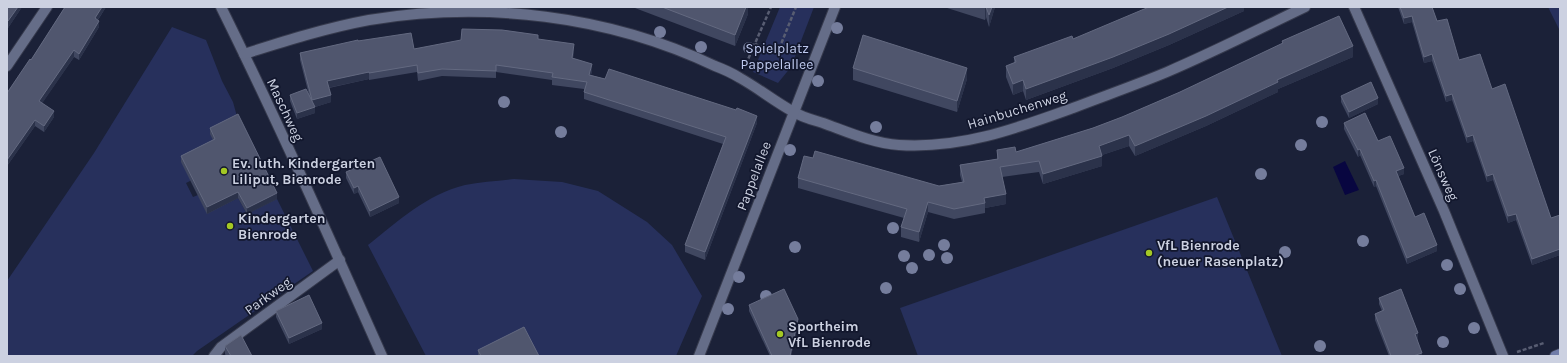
<svg xmlns="http://www.w3.org/2000/svg" width="1567" height="363" font-family="Karla,sans-serif">
  <style>
    .green { fill: #27305c }
    .water { fill: #080640 }
    .lines { fill: none; stroke-linecap: round; stroke-linejoin: round }
    .street-casing { stroke: #363a4d; stroke-width: 12 }
    .secondary-casing { stroke: #363a4d; stroke-width: 12 }
    .path { stroke: #585d72; stroke-width: 2.5; stroke-dasharray: 4 2; stroke-linecap: butt }
    .street { stroke: #656d88; stroke-width: 10 }
    .secondary { stroke: #707ca8; stroke-width: 10 }
    .tree { fill: #757d9c }
    .wall { fill: #404760 }
    .shaded-wall { fill: #2b324a }
    .building { fill: #50566e; stroke: #636980 }
    .poi-dot { fill: #a4c824; stroke: #12172d; stroke-width: 1.5 }
    .labels { text-anchor: middle; dominant-baseline: central; stroke-width: 3.5; stroke-linejoin: round; paint-order: stroke }
    .park-label { font-size: 14px; fill: #bec9ee; stroke: #12172d }
    .street-label { font-size: 14px; fill: #ccd1e1; stroke: #12172d }
    .poi-label { font-size: 14px; font-weight: bold; fill: #ccd1e1; stroke: #12172d; text-anchor: start }
  </style>
  <rect width="100%" height="100%" fill="#1b2138"/>
  <g class="green">
    <polygon points="780,7 814,7 791,67 778,83 753,72"/>
    <polygon points="1548,7 1560,7 1560,31"/>
    <polygon points="172,27 206,40 222,81 233,102 238,120 215,145 190,181 186,183 193,197 198,195 207,213 238,198 247,214 277,199 313,271 197,351 192,356 7,356 7,281 94,153"/>
    <path d="M514,179L562,182L598,191L647,222L672,245L702,296L676,356H426L368,245C397,222 427,194 465,185C480,182 498,181 514,179Z"/>
    <polygon points="1217,197 1282,356 918,356 900,308"/>
  </g>
  <polygon class="water" points="1345,161 1359,190 1345,195 1333,167"/>
  <g class="lines">
    <g class="street-casing">
      <g id="street">
        <path d="M221,7C278,122 330,239 382,356"/>
        <polyline points="1354,7 1444,211 1503,356"/>
        <path d="M244,54C285,41 326,28 369,20C485,1 608,15 715,66C723,69 732,73 740,78C758,88 774,101 792,111C801,117 813,120 823,123C848,132 872,143 899,145C961,149 1015,129 1073,108C1104,96 1136,85 1167,72C1214,52 1259,29 1305,7"/>
        <polyline points="7,66 47,7"/>
        <polyline points="214,356 221,347 340,260"/>
        <polyline points="699,356 835,7"/>
      </g>
    </g>
    <g class="secondary-casing">
      <polyline id="secondary" points="1555,356 1560,354"/>
    </g>
    <g class="path">
      <polyline points="755,44 777,54 796,7"/>
      <polyline points="746,64 771,7"/>
      <polyline points="1517,352 1544,343"/>
    </g>
    <use href="#street" class="street"/>
    <use href="#secondary" class="secondary"/>
  </g>
  <g class="tree">
    <circle cx="837" cy="28" r="6"/>
    <circle cx="660" cy="32" r="6"/>
    <circle cx="701" cy="47" r="6"/>
    <circle cx="749" cy="48" r="6"/>
    <circle cx="818" cy="81" r="6"/>
    <circle cx="504" cy="102" r="6"/>
    <circle cx="1322" cy="122" r="6"/>
    <circle cx="876" cy="127" r="6"/>
    <circle cx="561" cy="132" r="6"/>
    <circle cx="1301" cy="145" r="6"/>
    <circle cx="790" cy="150" r="6"/>
    <circle cx="1261" cy="174" r="6"/>
    <circle cx="893" cy="228" r="6"/>
    <circle cx="1363" cy="241" r="6"/>
    <circle cx="944" cy="245" r="6"/>
    <circle cx="795" cy="247" r="6"/>
    <circle cx="1285" cy="252" r="6"/>
    <circle cx="929" cy="255" r="6"/>
    <circle cx="904" cy="256" r="6"/>
    <circle cx="947" cy="258" r="6"/>
    <circle cx="1447" cy="265" r="6"/>
    <circle cx="912" cy="268" r="6"/>
    <circle cx="739" cy="277" r="6"/>
    <circle cx="886" cy="288" r="6"/>
    <circle cx="1460" cy="289" r="6"/>
    <circle cx="766" cy="296" r="6"/>
    <circle cx="728" cy="309" r="6"/>
    <circle cx="1474" cy="328" r="6"/>
    <circle cx="1443" cy="342" r="6"/>
    <circle cx="1320" cy="346" r="6"/>
  </g>
  <g class="wall">
    <polygon points="7,7 22,7 8,28 7,27"/>
    <polygon points="65,7 106,7 98,20 99,27 79,60 74,57 42,103 54,117 44,132 35,126 7,166 7,93 31,60"/>
    <polygon points="635,7 748,7 748,14 735,46 635,8"/>
    <polygon points="944,7 995,7 989,27 986,17 985,20"/>
    <polygon points="1244,7 1244,11 1169,45 1113,68 1026,100 1023,91 1013,95 1006,77 1006,66 1014,63 1014,57 1073,39"/>
    <polygon points="1398,7 1432,7 1437,21 1459,60 1492,89 1551,218 1560,215 1560,255 1532,265 1516,220 1508,223 1493,180 1487,182 1473,141 1467,143 1452,100 1446,102 1432,61 1424,63 1412,22 1404,24"/>
    <polygon points="538,39 574,51 573,58 592,71 591,75 757,123 705,260 685,252 685,245 723,144 584,99 584,89 552,85 552,80 496,72 496,78 442,76 418,81 417,72 369,80 369,79 329,88 331,102 315,107 315,113 297,119 290,101 290,95 309,95 300,60 300,53 358,41 414,49"/>
    <polygon points="1282,41 1353,57 1278,89 1278,92 1206,126 1135,156 1129,146 1102,155 1102,166 1043,184 1039,172 1002,177 1006,204 985,208 985,213 954,219 928,212 919,242 901,237 901,227 904,218 798,188 798,178 813,158 939,186 962,182 960,175 960,165 997,159 997,150 1016,152 1093,128 1122,117 1180,92 1282,44"/>
    <polygon points="853,68 967,79 957,112 853,80"/>
    <polygon points="1341,96 1378,104 1349,118 1341,102"/>
    <polygon points="1344,123 1378,141 1404,174 1398,176 1415,217 1437,251 1407,264 1376,186 1374,187 1360,155 1358,157 1344,129"/>
    <polygon points="210,128 277,199 247,214 238,198 207,214 181,162 181,156 213,140 210,134"/>
    <polygon points="346,172 399,203 370,217 358,192 354,194 346,178"/>
    <polygon points="1379,298 1418,339 1417,340 1422,356 1389,356 1375,320 1375,314 1382,311 1379,304"/>
    <polygon points="749,305 798,325 791,356 770,356 749,311"/>
    <polygon points="276,311 322,329 289,344 276,317"/>
    <polygon points="225,346 252,356 226,356 225,354"/>
    <polygon points="478,350 539,356 478,356"/>
  </g>
  <g class="shaded-wall">
    <polygon points="18,7 22,7 8,28 8,21"/>
    <polygon points="102,7 106,7 95,24 95,18"/>
    <polygon points="746,7 748,7 748,14 735,46 735,35"/>
    <polygon points="986,7 986,17 985,20 985,9"/>
    <polygon points="992,7 995,7 989,27 989,15"/>
    <polygon points="1228,7 1244,7 1244,11 1169,45 1113,68 1026,100 1026,89"/>
    <polygon points="1412,16 1412,22 1404,24 1404,18"/>
    <polygon points="99,21 99,27 79,60 79,54"/>
    <polygon points="574,44 574,51 572,65 572,58"/>
    <polygon points="1353,46 1353,57 1278,89 1278,92 1206,126 1135,156 1135,146 1277,80"/>
    <polygon points="74,50 74,57 39,108 39,101"/>
    <polygon points="1432,54 1432,61 1424,63 1424,57"/>
    <polygon points="592,64 592,71 589,82 589,75"/>
    <polygon points="967,68 967,79 957,112 957,101"/>
    <polygon points="369,72 369,79 327,88 327,81"/>
    <polygon points="1023,80 1023,91 1013,95 1013,84"/>
    <polygon points="1452,94 1452,100 1446,102 1446,96"/>
    <polygon points="331,95 331,102 315,107 315,113 297,119 297,113 312,107 312,100"/>
    <polygon points="1378,98 1378,104 1349,118 1349,112"/>
    <polygon points="54,111 54,117 44,132 44,126"/>
    <polygon points="757,116 757,123 705,260 705,252"/>
    <polygon points="35,120 35,126 7,166 7,160"/>
    <polygon points="1129,135 1129,146 1099,156 1099,146"/>
    <polygon points="1473,135 1473,141 1467,143 1467,137"/>
    <polygon points="1360,149 1360,155 1358,157 1358,150"/>
    <polygon points="1102,156 1102,166 1043,184 1043,174"/>
    <polygon points="1404,168 1404,174 1396,177 1396,171"/>
    <polygon points="1493,174 1493,180 1487,182 1487,176"/>
    <polygon points="1376,180 1376,186 1374,187 1374,181"/>
    <polygon points="358,186 358,192 354,194 354,188"/>
    <polygon points="238,192 238,198 207,214 207,207"/>
    <polygon points="277,193 277,199 247,214 247,208"/>
    <polygon points="1006,194 1006,204 985,208 985,203 984,198"/>
    <polygon points="399,197 399,203 370,217 370,211"/>
    <polygon points="928,202 928,212 919,242 919,232"/>
    <polygon points="1516,214 1516,220 1508,223 1508,216"/>
    <polygon points="1437,245 1437,251 1407,264 1407,258"/>
    <polygon points="1560,249 1560,255 1532,265 1532,259"/>
    <polygon points="798,319 798,325 791,356 790,356"/>
    <polygon points="322,323 322,329 289,344 289,338"/>
    <polygon points="1418,333 1418,339 1415,341 1415,334"/>
    <polygon points="1422,353 1422,356 1413,356"/>
  </g>
  <g class="building">
    <polygon points="7,7 18,7 8,21 7,21"/>
    <polygon points="65,7 102,7 95,18 99,21 79,54 74,50 39,101 54,111 44,126 35,120 7,160 7,93 30,59 31,60"/>
    <polygon points="662,7 746,7 735,35"/>
    <polygon points="986,7 992,7 989,15"/>
    <polygon points="1149,7 1228,7 1169,34 1113,57 1026,89 1023,80 1013,84 1006,66 1016,62 1014,57 1072,36 1073,39"/>
    <polygon points="1400,7 1432,7 1437,21 1447,19 1459,60 1480,54 1492,89 1505,84 1551,218 1560,215 1560,249 1532,259 1516,214 1508,216 1493,174 1487,176 1473,135 1467,137 1452,94 1446,96 1432,54 1424,57 1412,16 1404,18"/>
    <polygon points="1339,16 1353,46 1277,80 1278,82 1206,116 1135,146 1129,135 1099,146 1102,156 1043,174 1039,161 1000,167 1006,194 984,198 985,203 954,209 928,202 919,232 901,227 907,209 798,178 804,156 813,158 815,151 939,186 964,182 960,165 998,159 997,150 1015,147 1016,152 1093,128 1122,117 1180,92 1283,43 1282,41"/>
    <polygon points="462,29 502,30 538,35 538,39 574,44 572,58 592,64 589,75 605,79 609,69 736,110 737,108 757,116 705,252 685,245 726,137 584,92 587,82 552,77 553,73 496,65 496,71 442,69 418,73 417,65 369,73 369,72 327,81 331,95 312,100 300,53 358,40 358,41 411,33 414,49 461,40"/>
    <polygon points="863,35 967,68 957,101 853,68"/>
    <polygon points="1371,82 1378,98 1349,112 1341,96"/>
    <polygon points="306,89 315,107 297,113 290,95"/>
    <polygon points="1365,113 1378,141 1390,136 1404,168 1396,171 1415,217 1424,213 1437,245 1407,258 1376,180 1374,181 1360,149 1358,150 1344,123"/>
    <polygon points="238,114 277,193 247,208 238,192 207,207 181,156 215,139 210,128"/>
    <polygon points="380,157 399,197 370,211 358,186 354,188 346,172"/>
    <polygon points="784,289 798,319 790,356 772,356 749,305"/>
    <polygon points="1401,289 1418,333 1415,334 1422,353 1413,356 1391,356 1375,314 1384,310 1379,298"/>
    <polygon points="309,295 322,323 289,338 276,311"/>
    <polygon points="524,327 539,356 481,356 478,350"/>
    <polygon points="241,335 252,356 231,356 225,346"/>
  </g>
  <g class="poi-dot">
    <circle cx="224" cy="171" r="4"/>
    <circle cx="230" cy="226" r="4"/>
    <circle cx="1149" cy="253" r="4"/>
    <circle cx="780" cy="334" r="4"/>
  </g>
  <g class="labels">
    <g class="park-label">
      <text x="777" y="48">Spielplatz<tspan x="777" dy="16">Pappelallee</tspan></text>
    </g>
    <g class="street-label">
      <text transform="translate(285 110) rotate(65)">Maschweg</text>
      <text transform="translate(1017 110) rotate(-17)">Hainbuchenweg</text>
      <text transform="translate(1443 175) rotate(66)">Lönsweg</text>
      <text transform="translate(754 176) rotate(-69)">Pappelallee</text>
      <text transform="translate(268 296) rotate(-36)">Parkweg</text>
    </g>
    <g class="poi-label">
      <text x="232" y="163">Ev. luth. Kindergarten<tspan x="232" dy="16">Liliput, Bienrode</tspan></text>
      <text x="238" y="218">Kindergarten<tspan x="238" dy="16">Bienrode</tspan></text>
      <text x="1157" y="245">VfL Bienrode<tspan x="1157" dy="16">(neuer Rasenplatz)</tspan></text>
      <text x="788" y="326">Sportheim<tspan x="788" dy="16">VfL Bienrode</tspan></text>
    </g>
  </g>
  <rect width="1567" height="363" fill="none" stroke="#ccd1e1" stroke-width="16"/>
</svg>
